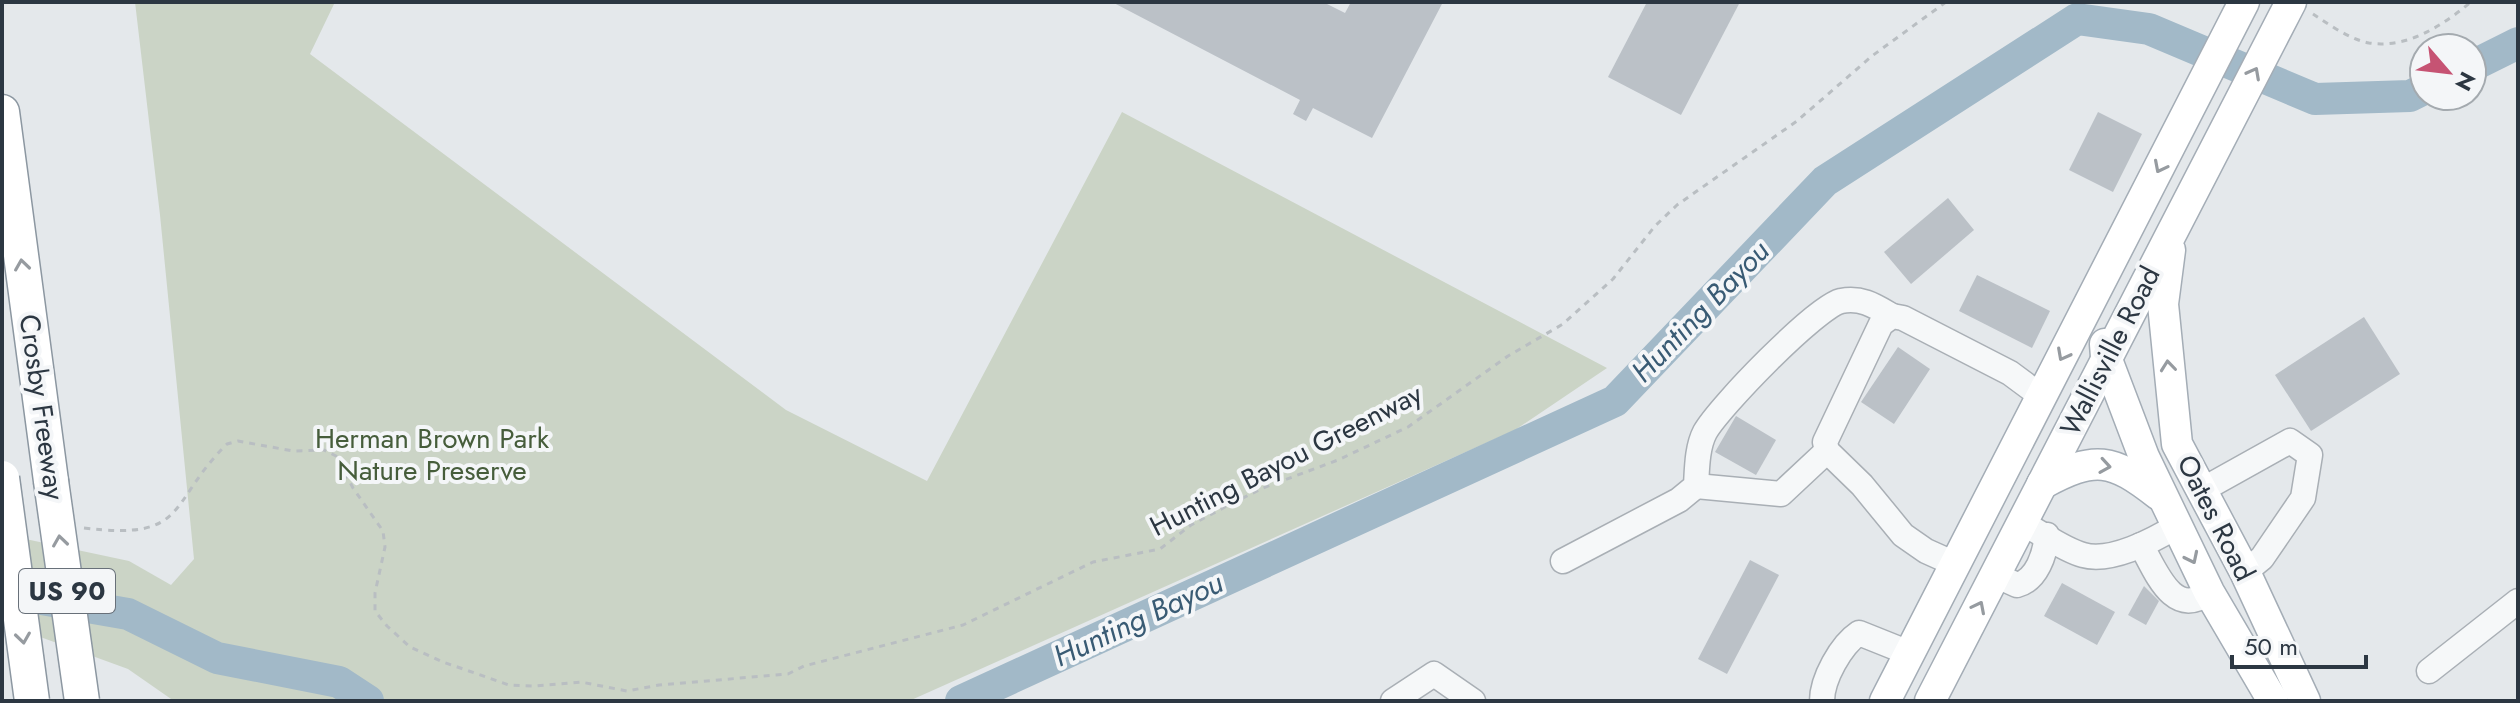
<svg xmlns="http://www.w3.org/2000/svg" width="2520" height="703" font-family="Jost,sans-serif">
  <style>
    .green { fill: #cbd4c6 }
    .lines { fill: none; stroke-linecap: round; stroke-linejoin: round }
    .river { stroke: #a2b9c8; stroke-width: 32 }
    .building { fill: #bbc1c7 }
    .minor-casing { stroke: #a9afb5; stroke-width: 27 }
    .major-casing { stroke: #a4adb6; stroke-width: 33 }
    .highway-casing { stroke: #8c97a1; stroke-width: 37 }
    .path { stroke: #b9bec2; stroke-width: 3; stroke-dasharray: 6 6; stroke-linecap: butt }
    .minor { stroke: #f6f8f9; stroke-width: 24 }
    .major { stroke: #fff; stroke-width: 30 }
    .highway { stroke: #fff; stroke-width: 34 }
    .highway-bridge-casing { stroke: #8c97a1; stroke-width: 37; stroke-linecap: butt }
    .highway-bridge { stroke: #fff; stroke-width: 34 }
    .oneway { stroke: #969ba0 }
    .labels { text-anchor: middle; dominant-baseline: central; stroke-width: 8; stroke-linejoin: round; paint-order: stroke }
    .shield { fill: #f4f6f8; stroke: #687079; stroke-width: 2 }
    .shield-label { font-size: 26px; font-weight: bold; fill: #2c3742 }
    .street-label { font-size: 28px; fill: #2c3742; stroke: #f4f6f8 }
    .park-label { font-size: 28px; fill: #465d3b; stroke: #f4f6f8 }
    .water-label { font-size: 30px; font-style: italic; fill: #395b74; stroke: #f4f6f8 }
  </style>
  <rect width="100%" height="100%" fill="#e4e8eb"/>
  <polygon class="green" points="135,2 335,2 310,54 786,410 927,481 1122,112 1607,368 1515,430 909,701 174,701 128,669 2,623 2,534 129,561 171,585 194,559 160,215"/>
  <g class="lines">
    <g class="river">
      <polyline points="2472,66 2518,43"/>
      <polyline points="2,592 128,614 217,658 339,682 368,701"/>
      <polyline points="961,701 1615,401 1825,181 2077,19 2149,29 2315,99 2410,96 2424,89"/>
    </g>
  </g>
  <g class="building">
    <polygon points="1112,2 1323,2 1345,13 1351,2 1443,2 1372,138 1313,108 1306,121 1293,114 1300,100"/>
    <polygon points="1647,2 1740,2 1681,115 1608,77"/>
    <polygon points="2098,112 2142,134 2113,192 2069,170"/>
    <polygon points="1948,198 1974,230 1911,284 1884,252"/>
    <polygon points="1977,275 2050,311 2032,348 1959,311"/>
    <polygon points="2364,317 2400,374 2311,431 2275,375"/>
    <polygon points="1898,347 1930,369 1894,424 1861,402"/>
    <polygon points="1736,416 1776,440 1756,475 1715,452"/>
    <polygon points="1750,560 1779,575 1727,674 1698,659"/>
    <polygon points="2062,583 2115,612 2097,645 2044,616"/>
    <polygon points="2144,586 2159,601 2146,625 2128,615"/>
  </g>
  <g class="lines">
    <g class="minor-casing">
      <g id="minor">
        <polyline points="1696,486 1781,494 1827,451"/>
        <polyline points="2202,490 2290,441 2310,455 2303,498 2262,558 2245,572"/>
        <path d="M2022,523C2042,533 2062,549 2083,555C2111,563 2154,540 2177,526"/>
        <path d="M2141,545C2156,571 2173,620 2209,592"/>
        <path d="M1563,561L1679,500L1696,486C1697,469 1697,447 1705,432C1719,407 1816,307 1841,301C1862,297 1875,306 1892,316"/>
        <polyline points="1955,564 1926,551 1903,535 1862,485 1827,451 1825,442 1881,324 1892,316 1903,318 2010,373 2041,396"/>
        <path d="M1995,575L2017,585C2037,580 2045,554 2047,535"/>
        <polyline points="2429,671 2518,601"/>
        <polyline points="1393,701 1434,674 1473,701"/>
        <path d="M1822,701C1822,679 1841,645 1859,633L1909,653"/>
      </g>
    </g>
    <g class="major-casing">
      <g id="major">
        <polyline points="2170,250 2163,304 2177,444 2245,572 2305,701"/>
        <polyline points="2105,344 2106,357 2144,457 2209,592 2273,701"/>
        <path d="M2042,484C2095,455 2112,458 2159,495"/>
        <polyline points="1885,701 2244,2"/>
        <polyline points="1930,701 2291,2"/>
      </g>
    </g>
    <g class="highway-casing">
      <polyline id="highway" points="2,112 51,481"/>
    </g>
    <g class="path">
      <path d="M2313,14C2330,25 2349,39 2369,43C2408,49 2443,25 2471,2"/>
      <path d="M84,528C190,541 167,503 227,444L238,441L293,451L324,450L336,456L353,488L383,531L385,547L375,593V611L387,626L410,647L443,662L509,685L534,686L581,682L627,691L659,685L788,674L804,666L963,625L1093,562L1160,549L1191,525L1225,507L1263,488L1338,460L1408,427L1508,356L1563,324L1613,279L1655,226L1677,205L1797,121L1872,56L1946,2"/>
    </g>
    <use href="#minor" class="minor"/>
    <use href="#major" class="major"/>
    <use href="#highway" class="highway"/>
    <g class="highway-bridge-casing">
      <g id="highway-bridge">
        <polyline points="2,478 32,701"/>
        <polyline points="51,481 82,701"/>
      </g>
    </g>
    <use href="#highway-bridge" class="highway-bridge"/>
  </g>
  <defs><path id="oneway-chevron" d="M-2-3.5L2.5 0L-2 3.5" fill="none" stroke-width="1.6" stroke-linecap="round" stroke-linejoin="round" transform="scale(2)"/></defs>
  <g class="oneway">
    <use href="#oneway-chevron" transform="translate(2254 73) rotate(-62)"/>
    <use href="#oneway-chevron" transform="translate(2160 167) rotate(117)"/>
    <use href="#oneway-chevron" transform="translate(22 265) rotate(-98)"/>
    <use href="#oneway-chevron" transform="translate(2063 355) rotate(118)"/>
    <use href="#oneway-chevron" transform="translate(2168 366) rotate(-96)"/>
    <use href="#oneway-chevron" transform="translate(2105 466) rotate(9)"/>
    <use href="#oneway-chevron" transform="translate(60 541) rotate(-98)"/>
    <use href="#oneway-chevron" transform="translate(2192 558) rotate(64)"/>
    <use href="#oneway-chevron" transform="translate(1979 607) rotate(-63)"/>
    <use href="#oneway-chevron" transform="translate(23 638) rotate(82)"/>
  </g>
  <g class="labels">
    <rect class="shield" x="19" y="569" width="96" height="44" rx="6"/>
    <g class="shield-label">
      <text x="67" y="591">US 90</text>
    </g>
    <g class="street-label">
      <text transform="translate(2110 351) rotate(-63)">Wallisville Road</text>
      <text transform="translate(42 407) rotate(82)">Crosby Freeway</text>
      <text transform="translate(1286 460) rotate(-27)">Hunting Bayou Greenway</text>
      <text transform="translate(2216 518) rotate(63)">Oates Road</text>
    </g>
    <g class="park-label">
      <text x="432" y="438">Herman Brown Park<tspan x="432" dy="32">Nature Preserve</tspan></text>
    </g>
    <g class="water-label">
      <text transform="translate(1700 311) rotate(-46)">Hunting Bayou</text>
      <text transform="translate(1138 619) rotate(-25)">Hunting Bayou</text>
    </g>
  </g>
  <rect width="2520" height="703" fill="none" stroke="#2c3742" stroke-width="8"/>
  <g transform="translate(2448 72) rotate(118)"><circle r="38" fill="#f4f6f8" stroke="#a4aaaf" stroke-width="2"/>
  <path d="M0-6L14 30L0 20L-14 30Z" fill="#c65373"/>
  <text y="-12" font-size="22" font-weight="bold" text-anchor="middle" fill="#2c3742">N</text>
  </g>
  <path d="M2232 655v12h134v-12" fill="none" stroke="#2c3742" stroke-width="4"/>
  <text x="2244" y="655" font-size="24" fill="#2c3742" stroke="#f4f6f8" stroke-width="6" paint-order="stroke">50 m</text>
</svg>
